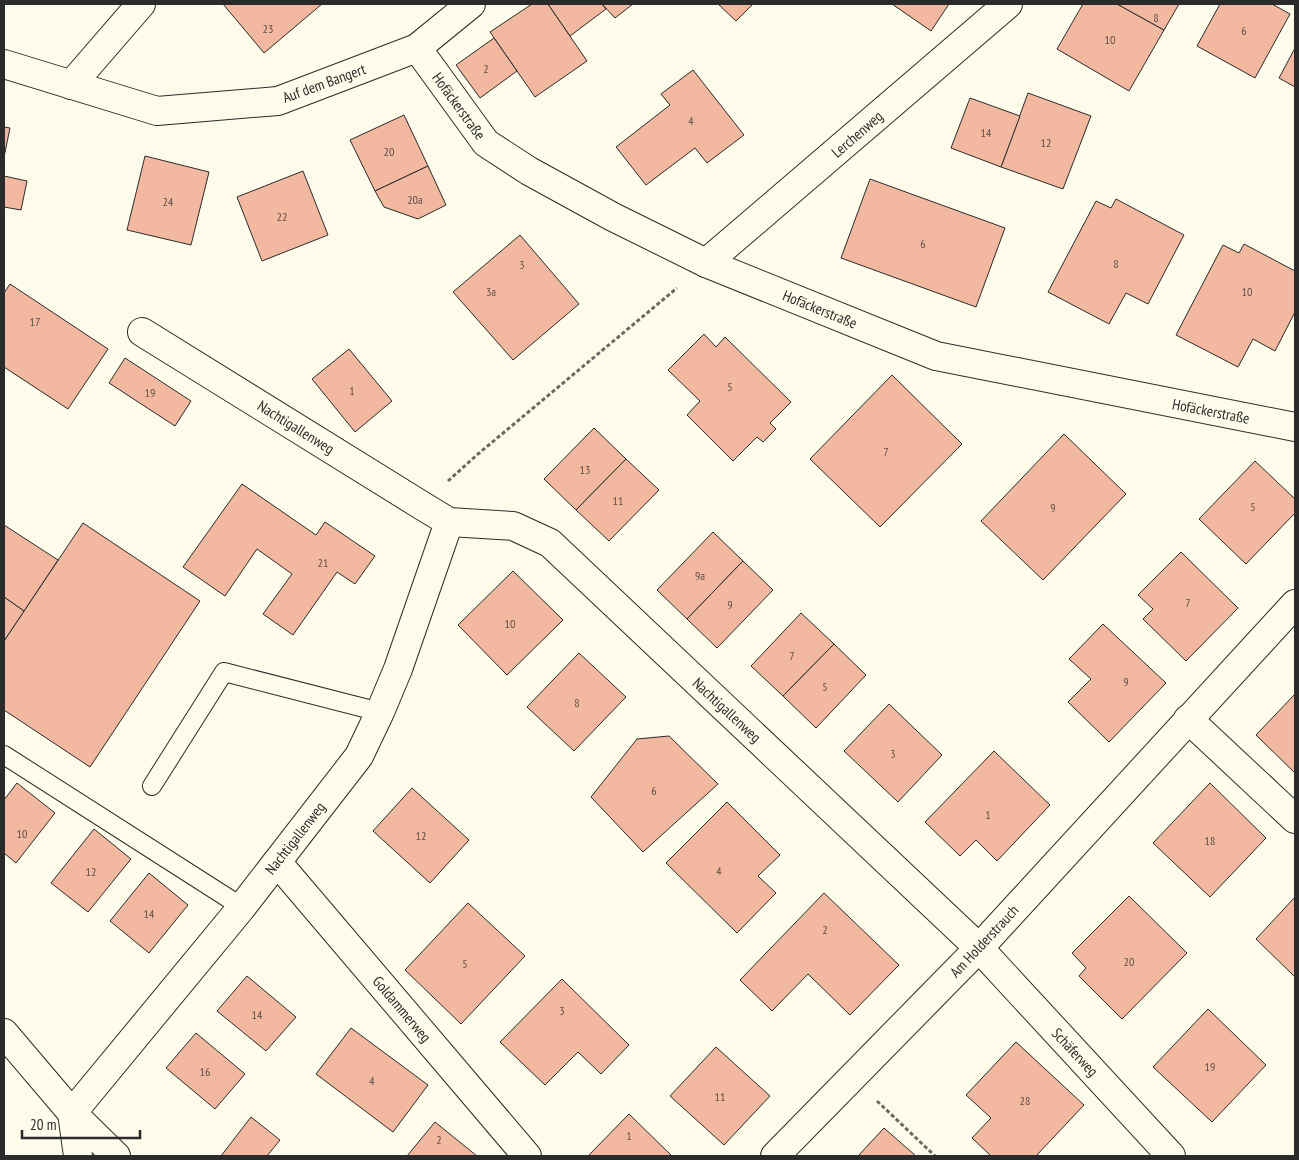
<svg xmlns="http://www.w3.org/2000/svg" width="1299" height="1160" font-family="'PT Sans Narrow',sans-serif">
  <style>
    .building { fill: #f2b8a0; stroke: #2b2b2b }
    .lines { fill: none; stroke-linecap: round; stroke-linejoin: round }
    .lane-casing { stroke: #2b2b2b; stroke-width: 20 }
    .street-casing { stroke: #2b2b2b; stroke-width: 30 }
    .path { stroke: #6a6964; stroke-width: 3; stroke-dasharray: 4 2.5; stroke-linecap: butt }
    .lane { stroke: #fdfbea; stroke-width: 18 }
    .street { stroke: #fdfbea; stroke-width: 28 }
    .labels { text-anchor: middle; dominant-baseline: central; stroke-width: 4; stroke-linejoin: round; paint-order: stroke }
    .number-label { font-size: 12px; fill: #5d4e48 }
    .street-label { font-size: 15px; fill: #2b2b2b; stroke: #fdfbea }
  </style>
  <rect width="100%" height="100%" fill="#fdfbea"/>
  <g class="building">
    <polygon points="223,4 322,4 264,53"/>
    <polygon points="532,4 548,4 587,61 535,97 490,32"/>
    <polygon points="548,4 602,4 606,9 570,36"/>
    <polygon points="602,4 633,4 615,18"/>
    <polygon points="718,4 753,4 736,21"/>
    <polygon points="892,4 949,4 931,31"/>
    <polygon points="1083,4 1117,4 1164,30 1129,91 1057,49"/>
    <polygon points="1117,4 1179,4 1164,30"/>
    <polygon points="1220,4 1272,4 1290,14 1255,78 1197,46"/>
    <polygon points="494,38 517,71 480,98 456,65"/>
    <polygon points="1295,48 1295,87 1279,78"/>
    <polygon points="693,70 744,135 707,163 695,148 646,185 616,147 670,105 661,94"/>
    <polygon points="1028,93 1091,116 1063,189 1001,167"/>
    <polygon points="970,98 1020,116 1001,167 951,148"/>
    <polygon points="404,115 428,166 375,191 350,140"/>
    <polygon points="4,127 10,128 4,157"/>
    <polygon points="145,156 209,172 191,245 127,230"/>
    <polygon points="428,166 446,205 418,219 384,207 375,191"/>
    <polygon points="303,171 328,235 262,261 237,197"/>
    <polygon points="4,176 27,181 21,210 4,207"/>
    <polygon points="870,179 1005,228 976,307 841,258"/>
    <polygon points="1116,199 1184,235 1148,304 1126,293 1109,324 1048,292 1096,201 1111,208"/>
    <polygon points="520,235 579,304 513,360 453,292"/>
    <polygon points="1244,244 1295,271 1295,312 1275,351 1253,339 1238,367 1176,335 1223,245 1239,253"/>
    <polygon points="10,284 108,349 68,409 4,367 4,293"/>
    <polygon points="704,334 716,347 725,337 791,402 770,423 776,429 763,442 757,437 733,461 687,415 700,401 668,370"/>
    <polygon points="349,349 392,401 355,432 312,379"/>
    <polygon points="125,358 191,401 175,426 109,383"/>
    <polygon points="892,375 962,444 880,527 810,459"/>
    <polygon points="594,428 626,459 576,510 544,479"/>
    <polygon points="1064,434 1126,494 1043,580 981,521"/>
    <polygon points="626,459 659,490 609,541 576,510"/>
    <polygon points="1255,461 1295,499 1295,513 1246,564 1199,519"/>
    <polygon points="242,484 316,535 325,522 375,556 355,584 337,572 293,635 263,614 292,574 257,549 225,596 183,567"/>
    <polygon points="83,523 200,601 90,767 4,710 4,641"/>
    <polygon points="4,525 58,560 24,611 4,597"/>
    <polygon points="713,532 743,561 687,619 657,590"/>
    <polygon points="1181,552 1238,608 1186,661 1143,619 1153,609 1138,595"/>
    <polygon points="743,561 773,590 717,648 687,619"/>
    <polygon points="513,571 563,620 507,675 458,625"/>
    <polygon points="4,597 24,611 4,641"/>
    <polygon points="801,613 834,644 783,696 751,666"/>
    <polygon points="1103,624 1166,683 1109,742 1068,702 1091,679 1069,659"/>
    <polygon points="834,644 866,675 816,728 783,696"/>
    <polygon points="579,653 626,697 574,751 527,707"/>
    <polygon points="1295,694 1295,773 1256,735"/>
    <polygon points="889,704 942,755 898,802 844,751"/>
    <polygon points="669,736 718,784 643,852 591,797 637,739"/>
    <polygon points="994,751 1050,805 997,861 976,840 960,856 925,822"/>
    <polygon points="17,783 55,813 16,863 4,853 4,800"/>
    <polygon points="1210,783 1266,838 1210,897 1153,843"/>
    <polygon points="412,788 469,840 430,883 373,831"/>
    <polygon points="727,802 780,855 758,876 776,893 737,933 666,863"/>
    <polygon points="94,829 131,859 88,912 51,883"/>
    <polygon points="149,873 188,905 149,953 110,921"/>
    <polygon points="824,893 899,965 850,1015 808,974 772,1011 740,980"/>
    <polygon points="1129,896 1187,953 1122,1019 1079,976 1086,968 1072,953"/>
    <polygon points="1295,897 1295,975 1294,976 1256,939"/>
    <polygon points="468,903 525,956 461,1024 405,970"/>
    <polygon points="247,976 296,1017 266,1051 217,1011"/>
    <polygon points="562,979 629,1045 601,1074 578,1052 545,1085 500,1042"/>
    <polygon points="1208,1009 1266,1065 1212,1122 1153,1067"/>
    <polygon points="351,1028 428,1085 393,1132 316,1074"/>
    <polygon points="196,1033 245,1074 215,1109 166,1068"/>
    <polygon points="1016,1042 1084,1105 1036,1156 991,1156 972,1138 991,1118 966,1095"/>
    <polygon points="716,1047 770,1096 724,1145 670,1096"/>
    <polygon points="629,1114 672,1156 588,1156"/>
    <polygon points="251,1117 280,1140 267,1156 221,1156"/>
    <polygon points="435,1122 477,1156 407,1156"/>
    <polygon points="884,1128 916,1156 858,1156"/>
  </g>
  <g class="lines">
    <g class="lane-casing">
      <g id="lane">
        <polyline points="4,755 242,907"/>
        <polyline points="152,786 224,672 380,712"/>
      </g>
    </g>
    <g class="street-casing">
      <g id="street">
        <polyline points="417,48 486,143 529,171 613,217 706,263 936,356 1295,427"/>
        <polyline points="4,64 157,111 278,101 417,48 471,4"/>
        <polyline points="71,85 141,4"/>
        <polyline points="706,263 1008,4"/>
        <polyline points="142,332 421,505 449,522 513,526 550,543 979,948 1171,1156"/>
        <polyline points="1188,719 1295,819"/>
        <polyline points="277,862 527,1156"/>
        <polyline points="4,1033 72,1113 78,1156"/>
        <polyline points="116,1156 72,1113 242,907 359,756 380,712 398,669 449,522"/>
        <polyline points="775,1156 979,948 1295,604"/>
      </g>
    </g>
    <g class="path">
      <polyline points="448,481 478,454 677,288"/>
      <polyline points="877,1101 935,1156"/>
    </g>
    <use href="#lane" class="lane"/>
    <use href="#street" class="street"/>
  </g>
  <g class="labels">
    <g class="number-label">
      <text x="1156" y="17">8</text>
      <text x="268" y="28">23</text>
      <text x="1244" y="30">6</text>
      <text x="1110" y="39">10</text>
      <text x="486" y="68">2</text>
      <text x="691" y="120">4</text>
      <text x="986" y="132">14</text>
      <text x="1046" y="142">12</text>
      <text x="389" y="151">20</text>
      <text x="415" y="199">20a</text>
      <text x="168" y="201">24</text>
      <text x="282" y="216">22</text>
      <text x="923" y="243">6</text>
      <text x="1116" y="263">8</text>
      <text x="522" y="264">3</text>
      <text x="491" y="291">3a</text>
      <text x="1247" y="291">10</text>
      <text x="35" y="321">17</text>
      <text x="730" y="386">5</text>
      <text x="352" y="390">1</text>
      <text x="150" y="392">19</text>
      <text x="886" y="451">7</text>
      <text x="585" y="469">13</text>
      <text x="618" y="500">11</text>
      <text x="1253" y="506">5</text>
      <text x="1053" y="507">9</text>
      <text x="323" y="562">21</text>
      <text x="700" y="575">9a</text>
      <text x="1188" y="602">7</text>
      <text x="730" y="604">9</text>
      <text x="510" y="623">10</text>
      <text x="792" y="655">7</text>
      <text x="1126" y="681">9</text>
      <text x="825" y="686">5</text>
      <text x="577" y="702">8</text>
      <text x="893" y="753">3</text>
      <text x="654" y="790">6</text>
      <text x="988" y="814">1</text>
      <text x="22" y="833">10</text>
      <text x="421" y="835">12</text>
      <text x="1210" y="840">18</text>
      <text x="719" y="870">4</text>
      <text x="91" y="871">12</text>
      <text x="149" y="913">14</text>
      <text x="825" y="929">2</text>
      <text x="1129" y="961">20</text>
      <text x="465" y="963">5</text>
      <text x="562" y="1010">3</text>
      <text x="257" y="1014">14</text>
      <text x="1210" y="1066">19</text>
      <text x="205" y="1071">16</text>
      <text x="372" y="1080">4</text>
      <text x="720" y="1096">11</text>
      <text x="1025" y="1100">28</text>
      <text x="629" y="1135">1</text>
      <text x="439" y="1139">2</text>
    </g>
    <g class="street-label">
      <text transform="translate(324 83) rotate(-20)">Auf dem Bangert</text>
      <text transform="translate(459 106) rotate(54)">Hofäckerstraße</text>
      <text transform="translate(857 134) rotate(-41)">Lerchenweg</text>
      <text transform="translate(820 309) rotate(22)">Hofäckerstraße</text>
      <text transform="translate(1211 411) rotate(11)">Hofäckerstraße</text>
      <text transform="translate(296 427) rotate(32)">Nachtigallenweg</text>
      <text transform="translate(727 710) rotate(43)">Nachtigallenweg</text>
      <text transform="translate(295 838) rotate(-52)">Nachtigallenweg</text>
      <text transform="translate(984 941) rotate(-47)">Am Holderstrauch</text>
      <text transform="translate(402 1009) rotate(50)">Goldammerweg</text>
      <text transform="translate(1075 1052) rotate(47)">Schäferweg</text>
    </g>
  </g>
  <rect width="1299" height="1160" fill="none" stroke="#2b2b2b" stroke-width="10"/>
  <path d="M22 1130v8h118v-8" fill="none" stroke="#2b2b2b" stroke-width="2.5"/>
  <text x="30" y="1130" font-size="15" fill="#2b2b2b" stroke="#fdfbea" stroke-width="4" paint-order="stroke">20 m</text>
</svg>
